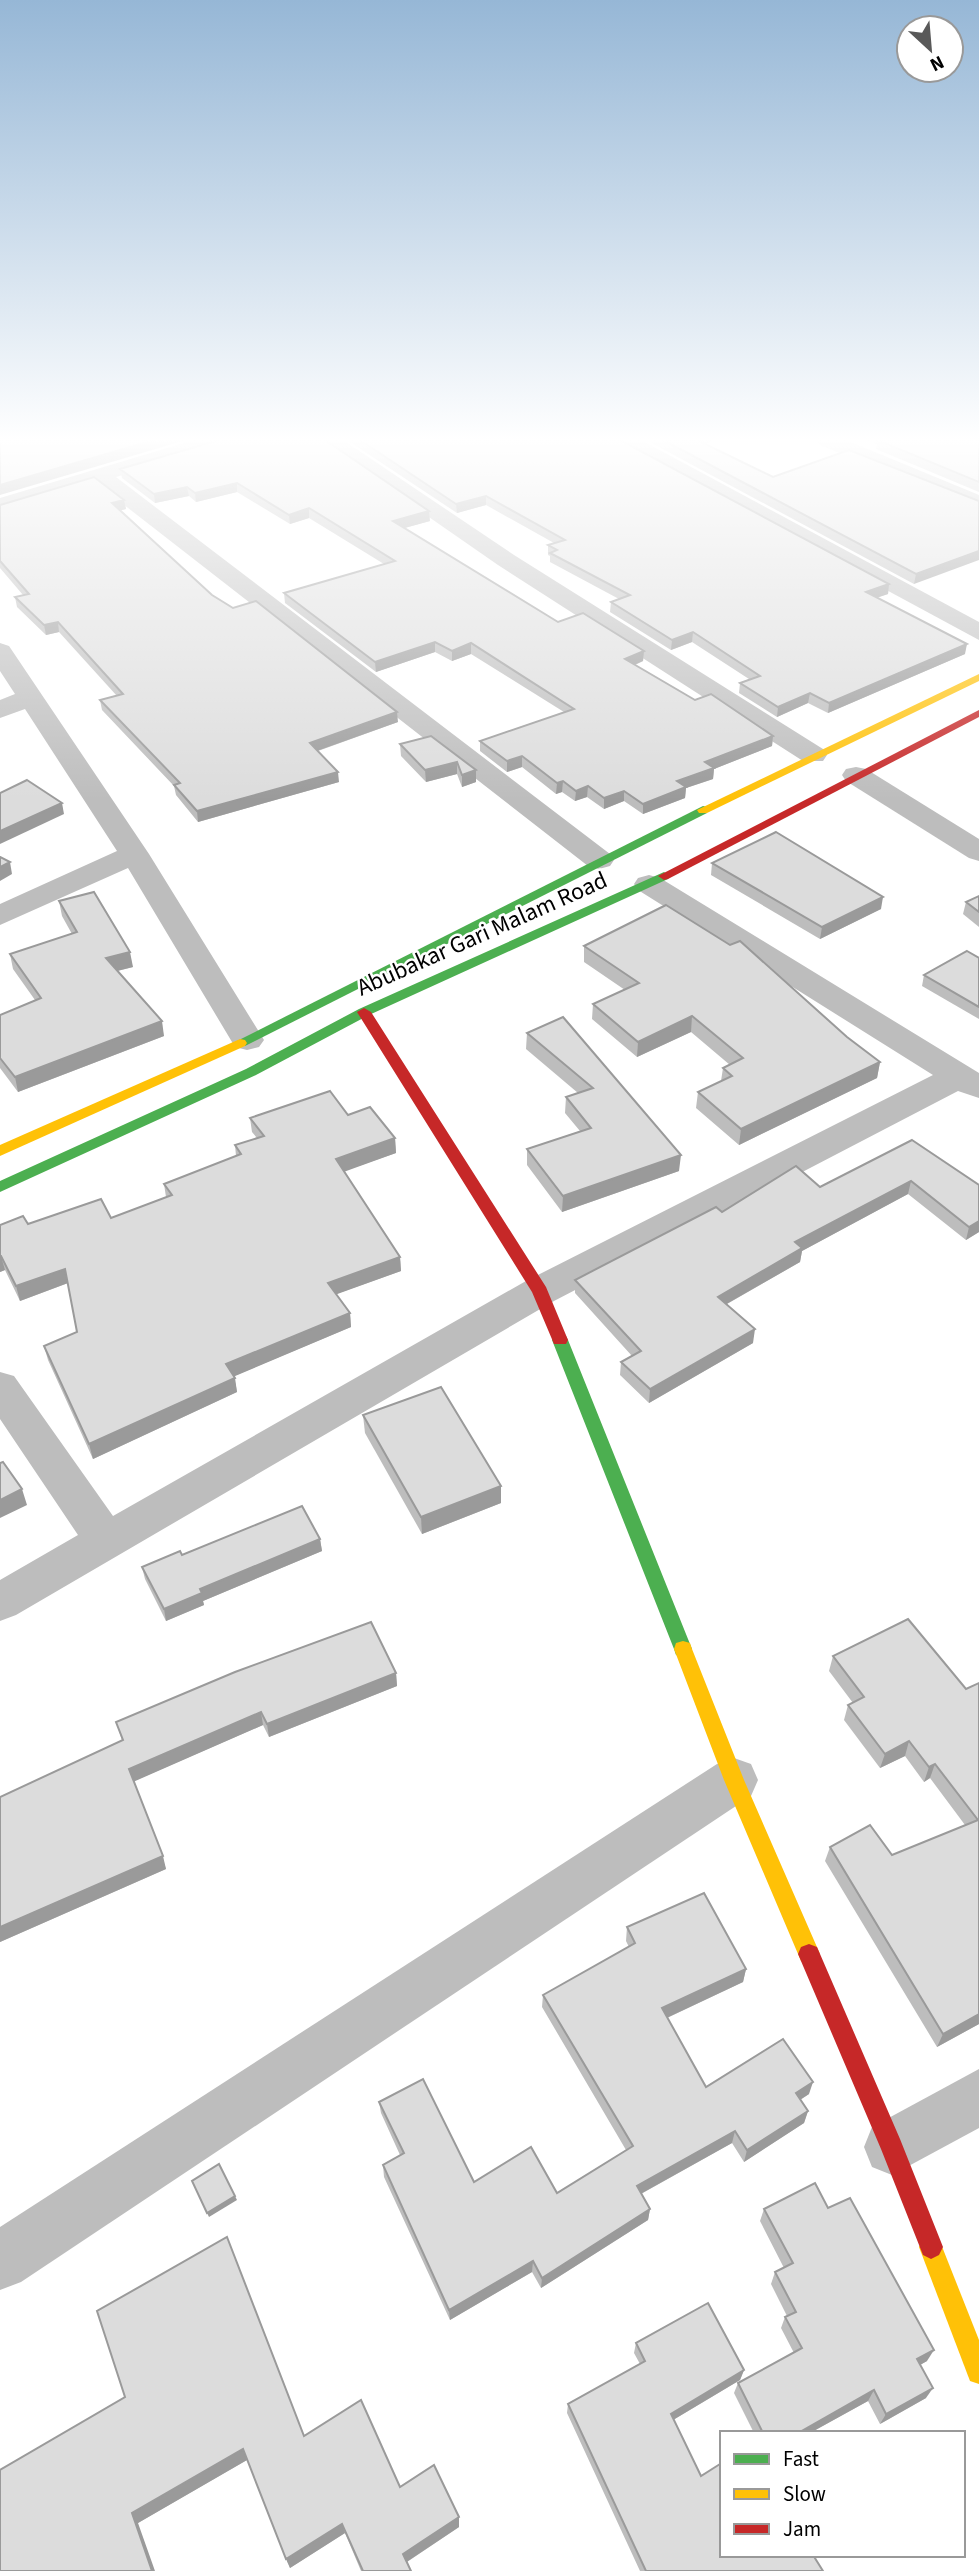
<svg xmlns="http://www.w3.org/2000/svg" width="979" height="2571" font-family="'Source Sans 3',sans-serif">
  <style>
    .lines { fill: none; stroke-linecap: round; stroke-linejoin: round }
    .street { fill: #bdbdbd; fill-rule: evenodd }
    .fast { fill: #4caf50; fill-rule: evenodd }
    .slow { fill: #ffc107; fill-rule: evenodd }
    .jam { fill: #c62828; fill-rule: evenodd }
    .wall { fill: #bdbdbd }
    .shaded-wall { fill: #9a9a9a }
    .building { fill: #dcdcdc; stroke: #9a9a9a; stroke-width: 2 }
    .labels { text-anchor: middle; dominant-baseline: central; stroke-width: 5; stroke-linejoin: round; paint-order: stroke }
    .street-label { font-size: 24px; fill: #000; stroke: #fff }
  </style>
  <rect width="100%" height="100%" fill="#fff"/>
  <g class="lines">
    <g class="street">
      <polygon points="194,440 226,440 223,445 116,477 610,854 614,860 610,866 599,869 588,866 96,483 0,512 0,498"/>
      <polygon points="318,440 343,440 514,555 823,749 827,755 823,761 803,761 498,565"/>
      <polygon points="615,440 641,440 979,622 979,640 618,445"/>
      <polygon points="817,440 846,440 979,495 979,510 820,445"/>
      <polygon points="0,643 9,646 149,854 264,1040 259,1047 247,1050 235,1047 128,868 0,925 0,904 117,851 25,709 0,718 0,700 15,694 0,671"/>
      <polygon points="856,767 866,769 979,839 979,861 969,858 846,781 842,775 846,769"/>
      <polygon points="649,875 660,878 979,1073 979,1098 958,1091 554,1301 16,1615 0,1621 0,1580 78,1535 0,1419 0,1372 14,1376 113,1516 526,1281 933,1075 638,890 634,884 638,878"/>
      <polygon points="734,1758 751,1764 758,1780 751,1796 21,2282 0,2290 0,2227 717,1764"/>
      <polygon points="979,2069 979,2128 892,2175 872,2167 864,2147 872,2127"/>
    </g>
    <g class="fast">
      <polygon points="703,806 707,807 707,813 245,1046 235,1046 233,1043"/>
      <polygon points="664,872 670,876 668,879 369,1015 256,1075 0,1192 0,1181 246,1069 359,1009"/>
      <polygon points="560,1334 566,1336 568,1340 692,1649 690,1655 683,1657 676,1655 674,1649 552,1340 554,1336"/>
    </g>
    <g class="slow">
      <polygon points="979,674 979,681 707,813 699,813 697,810"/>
      <polygon points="240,1039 245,1040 247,1043 245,1046 0,1156 0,1145"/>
      <polygon points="683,1641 690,1643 692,1649 744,1780 820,1954 817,1961 809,1964 801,1961 724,1780 674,1649 676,1643"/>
      <polygon points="931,2235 939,2239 979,2340 979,2384 970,2381 919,2247 923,2239"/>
    </g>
    <g class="jam">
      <polygon points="979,710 979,717 668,879 664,880 658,876"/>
      <polygon points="364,1008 371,1012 546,1287 568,1340 566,1344 554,1344 532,1292 357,1012"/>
      <polygon points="809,1944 817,1947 900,2139 943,2247 939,2255 931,2259 923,2255 881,2149 798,1954 801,1947"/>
    </g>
  </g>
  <g class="wall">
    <polygon points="219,440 430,521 404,528 558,622 644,651 643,661 635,665 695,700 773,736 772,746 714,769 713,779 686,788 685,798 643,814 624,801 604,809 587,797 575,801 562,792 556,794 522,767 507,772 480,751 480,741 564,712 471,654 452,661 435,652 376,672 285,603 284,593 384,564 309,518 290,524 237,492 196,502 189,496 155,503 122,478 120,469"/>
    <polygon points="347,440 620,440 889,584 888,594 876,598 965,654 828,713 808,703 777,717 739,693 740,683 749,679 692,642 671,650 610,612 611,602 619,599 550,562 550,556 548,555 548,545 554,543 486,505 457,513"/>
    <polygon points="646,440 715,440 705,444 773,477 979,501 914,584"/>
    <polygon points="866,440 979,440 979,492 876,449 877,444"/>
    <polygon points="124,500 126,509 121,510 212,595 398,722 318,751 339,782 198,822 176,795 174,786 102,710 100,700 117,696 59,632 46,635 17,607 15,597 23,595 0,568 0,505"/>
    <polygon points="431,736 476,770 476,782 462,787 457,774 426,782 401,756 400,744"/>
    <polygon points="712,863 881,909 820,939 711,875"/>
    <polygon points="979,896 979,927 963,914 966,902"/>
    <polygon points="59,901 133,967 117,971 164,1036 18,1092 0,1068 0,1015 35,1000 13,969 10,954 72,934 62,916"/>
    <polygon points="584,946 847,1037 880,1062 877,1078 739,1145 696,1108 698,1092 721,1081 723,1068 730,1065 691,1032 637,1057 592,1019 593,1004 625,990 584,962"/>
    <polygon points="979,958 979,1019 922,986 924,975"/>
    <polygon points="563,1017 679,1171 562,1212 527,1165 527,1149 580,1131 565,1113 566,1097 578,1093 526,1049 527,1033"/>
    <polygon points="348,1115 395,1138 396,1153 344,1171 400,1257 401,1271 336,1294 350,1313 351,1327 234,1376 237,1392 93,1459 48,1360 44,1346 77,1332 68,1283 20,1301 5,1270 0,1272 0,1225 111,1218 166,1197 164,1184 236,1156 235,1145 257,1138 252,1132 250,1118"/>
    <polygon points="912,1140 979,1232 966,1240 908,1194 802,1251 800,1262 727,1304 753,1343 649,1403 620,1375 621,1362 632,1356 575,1293 575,1280 722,1212 820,1187"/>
    <polygon points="363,1415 501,1503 422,1534 365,1433"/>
    <polygon points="320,1539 322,1551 203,1601 204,1605 166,1621 145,1579 142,1567 182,1555"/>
    <polygon points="833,1656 966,1689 979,1683 979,2024 937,2047 825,1861 830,1847 892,1855 965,1825 930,1778 924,1782 905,1756 880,1768 844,1720 848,1705 853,1703 829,1671"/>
    <polygon points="396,1673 397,1686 269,1737 263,1725 134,1781 166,1869 0,1942 0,1797 122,1740 116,1722"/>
    <polygon points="627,1927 746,1969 743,1982 667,2018 706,2087 809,2094 800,2100 808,2111 804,2123 744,2162 732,2143 641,2194 650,2209 648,2220 541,2288 532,2272 450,2320 384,2177 383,2165 400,2155 381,2113 379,2102 474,2182 557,2193 626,2150 542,2007 543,1995 629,1947 626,1941"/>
    <polygon points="828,2208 927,2361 920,2365 926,2398 880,2424 868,2401 810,2433 754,2433 734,2393 738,2383 794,2353 781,2328 785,2317 787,2316 771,2284 775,2272 784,2268 760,2221 764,2209"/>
    <polygon points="636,2343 744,2370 740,2380 673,2420 722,2555 823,2571 640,2571 567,2413 568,2404 640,2364 634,2353"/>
    <polygon points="304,2436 400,2487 459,2527 407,2562 411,2571 361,2571 345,2533 290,2568 247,2460 138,2523 0,2470"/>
  </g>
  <g class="shaded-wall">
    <polygon points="154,440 186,440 0,495 0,485"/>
    <polygon points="694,440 715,440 694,448"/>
    <polygon points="237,483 237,492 196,502 195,493"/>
    <polygon points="187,487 189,496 155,503 154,494"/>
    <polygon points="486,496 486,505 457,513 456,504"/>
    <polygon points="124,500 126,509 114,512 112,503"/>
    <polygon points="309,508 309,518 290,524 289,515"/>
    <polygon points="429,511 430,521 394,531 393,521"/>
    <polygon points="979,551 979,560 914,584 916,574"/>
    <polygon points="889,584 888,594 864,602 866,592"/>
    <polygon points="58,622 59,632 46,635 44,625"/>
    <polygon points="693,632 692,642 671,650 672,640"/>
    <polygon points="435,642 435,652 376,672 375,662"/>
    <polygon points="471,643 471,654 452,661 452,651"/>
    <polygon points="967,644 965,654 828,713 829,703"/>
    <polygon points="644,651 643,661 625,669 625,659"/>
    <polygon points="810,693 808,703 777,717 778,707"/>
    <polygon points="397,712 398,722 311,753 310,743"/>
    <polygon points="773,736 772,746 714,769 713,779 686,788 685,798 643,814 643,804 705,762"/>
    <polygon points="522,756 522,767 507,772 507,761"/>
    <polygon points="457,762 457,774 426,782 425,770"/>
    <polygon points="476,770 476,782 462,787 462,775"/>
    <polygon points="338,772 339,782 198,822 197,811"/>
    <polygon points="563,781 562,792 556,794 557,783"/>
    <polygon points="588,786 587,797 575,801 576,791"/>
    <polygon points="624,791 624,801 604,809 604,798"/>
    <polygon points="62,803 64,814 0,844 0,831"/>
    <polygon points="10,862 12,874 0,881 0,867"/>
    <polygon points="883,897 881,909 820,939 822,927"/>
    <polygon points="130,952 133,967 109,973 106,958"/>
    <polygon points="692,1016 691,1032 637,1057 638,1042"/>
    <polygon points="162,1021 164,1036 18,1092 15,1077"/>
    <polygon points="880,1062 877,1078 739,1145 741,1129"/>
    <polygon points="395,1138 396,1153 338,1174 336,1159"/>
    <polygon points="681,1155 679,1171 562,1212 563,1196"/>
    <polygon points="911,1181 908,1194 802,1251 800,1262 716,1310 718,1297 795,1242"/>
    <polygon points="979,1221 979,1232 966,1240 969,1227"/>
    <polygon points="0,1256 1,1256 5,1270 0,1272"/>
    <polygon points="400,1257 401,1271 329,1297 328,1283"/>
    <polygon points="65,1269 68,1283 20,1301 16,1286"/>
    <polygon points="350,1313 351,1327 228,1379 226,1364"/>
    <polygon points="755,1329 753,1343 649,1403 650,1389"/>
    <polygon points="235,1378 237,1392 93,1459 89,1444"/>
    <polygon points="501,1486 501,1503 422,1534 421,1517"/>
    <polygon points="22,1489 27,1505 0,1518 0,1500"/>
    <polygon points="320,1539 322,1551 203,1601 204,1605 166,1621 164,1609 200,1589"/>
    <polygon points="396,1673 397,1686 269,1737 267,1724"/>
    <polygon points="261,1712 263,1725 133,1782 129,1769"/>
    <polygon points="909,1741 905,1756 880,1768 885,1754"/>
    <polygon points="935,1764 930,1778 924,1782 929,1767"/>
    <polygon points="163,1856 166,1869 0,1942 0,1927"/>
    <polygon points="746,1969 743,1982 660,2021 662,2008"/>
    <polygon points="979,2014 979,2024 937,2047 943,2034"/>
    <polygon points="813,2082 809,2094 792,2105 796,2093"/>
    <polygon points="808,2111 804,2123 744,2162 747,2150"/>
    <polygon points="735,2131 732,2143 635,2197 637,2186"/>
    <polygon points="235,2196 237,2200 209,2217 207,2213"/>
    <polygon points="650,2209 648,2220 541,2288 542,2278"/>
    <polygon points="533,2261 532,2272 450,2320 449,2310"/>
    <polygon points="934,2350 927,2361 911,2370 917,2359"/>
    <polygon points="744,2370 740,2380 668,2423 671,2414"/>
    <polygon points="933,2388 926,2398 880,2424 886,2414"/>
    <polygon points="874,2390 868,2401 810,2433 798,2433"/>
    <polygon points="243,2449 247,2460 138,2523 155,2571 152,2571 132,2513"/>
    <polygon points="459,2517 459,2527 405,2563 403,2554"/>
    <polygon points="342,2524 345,2533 290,2568 286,2559"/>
  </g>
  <g class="building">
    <polygon points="0,440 154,440 0,485"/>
    <polygon points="219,440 325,440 429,511 393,521 558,622 583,613 644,651 625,659 695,700 711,694 773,736 705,762 714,768 677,781 686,787 643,804 624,791 604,798 588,786 576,791 563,781 557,783 522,756 507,761 480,741 574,709 471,643 452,651 435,642 375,662 284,593 395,561 309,508 289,515 237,483 195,493 187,487 154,494 120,469"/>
    <polygon points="360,440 620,440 889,584 866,592 967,644 829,703 810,693 778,707 740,683 760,676 693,632 672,640 611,602 630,595 550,553 557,550 548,545 565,540 486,496 456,504"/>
    <polygon points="663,440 697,440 773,477 849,450 979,501 979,551 916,574"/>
    <polygon points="877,440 979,440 979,482"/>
    <polygon points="94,477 124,500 112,503 212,595 233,608 256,601 397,712 310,743 338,772 197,811 174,785 180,783 100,700 123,694 58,622 44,625 15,597 29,594 0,561 0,505"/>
    <polygon points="431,736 476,770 462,775 457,762 425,770 400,744"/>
    <polygon points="27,780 62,803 0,831 0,793"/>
    <polygon points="776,832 883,897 822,927 712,863"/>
    <polygon points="0,857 10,862 0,867"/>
    <polygon points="94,892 130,952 106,958 162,1021 15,1077 0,1058 0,1015 41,998 10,954 77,932 59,901"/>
    <polygon points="979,896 979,912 966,902"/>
    <polygon points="666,905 730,945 740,941 847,1037 880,1062 741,1129 698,1092 732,1076 723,1068 743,1058 692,1016 638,1042 593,1004 639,983 584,946"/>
    <polygon points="967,951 979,958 979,1007 924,975"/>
    <polygon points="563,1017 681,1155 563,1196 527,1149 591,1128 566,1097 593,1088 527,1033"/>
    <polygon points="330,1091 348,1115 370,1107 395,1138 336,1159 400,1257 328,1283 350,1313 226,1364 235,1378 89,1444 44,1346 77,1332 65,1269 16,1286 1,1256 0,1256 0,1225 23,1216 28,1224 101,1199 111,1218 172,1195 164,1184 241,1154 235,1145 264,1136 250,1118"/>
    <polygon points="912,1140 979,1185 979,1221 969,1227 911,1181 795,1242 802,1248 718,1297 755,1329 650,1389 621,1362 641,1351 575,1280 716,1207 722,1212 796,1166 820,1187"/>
    <polygon points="441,1387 501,1486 421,1517 363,1415"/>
    <polygon points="3,1462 22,1489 0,1500 0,1463"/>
    <polygon points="302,1506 320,1539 200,1589 202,1593 164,1609 142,1567 180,1551 182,1555"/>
    <polygon points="908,1619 966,1689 979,1683 979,2014 943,2034 830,1847 870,1825 892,1855 978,1820 935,1764 929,1767 909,1741 885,1754 848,1705 864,1697 833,1656"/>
    <polygon points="371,1622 396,1673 267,1724 261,1712 129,1769 163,1856 0,1927 0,1797 123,1740 116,1722 235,1672"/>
    <polygon points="704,1893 746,1969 662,2008 706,2087 783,2039 813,2082 796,2093 808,2111 747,2150 735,2131 637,2186 650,2209 542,2278 533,2261 449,2310 383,2165 404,2153 379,2102 423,2079 474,2182 531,2147 557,2193 633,2146 543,1995 635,1943 627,1927"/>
    <polygon points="219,2164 235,2196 207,2213 192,2181"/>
    <polygon points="815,2183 828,2208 850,2198 934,2350 917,2359 933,2388 886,2414 874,2390 798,2433 763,2433 738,2383 802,2348 785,2317 796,2312 775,2272 793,2263 764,2209"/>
    <polygon points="227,2237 304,2436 361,2400 400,2487 434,2465 459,2517 403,2554 411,2571 363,2571 342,2524 286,2559 243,2449 132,2513 152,2571 0,2571 0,2470 125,2397 97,2311"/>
    <polygon points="708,2303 744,2370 671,2414 701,2476 720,2464 722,2467 722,2555 813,2555 823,2571 646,2571 568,2404 645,2361 636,2343"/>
  </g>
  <linearGradient id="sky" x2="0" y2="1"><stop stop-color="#96b7d6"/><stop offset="0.55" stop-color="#fff"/><stop offset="1" stop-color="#fff" stop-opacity="0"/></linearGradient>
  <rect width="979" height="800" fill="url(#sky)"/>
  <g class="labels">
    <g class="street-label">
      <text transform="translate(482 934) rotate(-24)">Abubakar Gari Malam Road</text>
    </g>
  </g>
  <rect x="720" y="2431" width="245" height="126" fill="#ffffff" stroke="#999999" stroke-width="2"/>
  <rect x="734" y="2454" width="35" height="10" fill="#4caf50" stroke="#999999" stroke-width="2"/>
  <text x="783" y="2466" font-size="21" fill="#000000">Fast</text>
  <rect x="734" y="2489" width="35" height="10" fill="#ffc107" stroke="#999999" stroke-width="2"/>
  <text x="783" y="2501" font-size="21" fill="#000000">Slow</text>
  <rect x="734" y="2524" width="35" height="10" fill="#c62828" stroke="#999999" stroke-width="2"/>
  <text x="783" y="2536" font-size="21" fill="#000000">Jam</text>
  <g transform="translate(930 49) rotate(154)"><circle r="33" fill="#ffffff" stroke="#999999" stroke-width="2"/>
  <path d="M0-5L12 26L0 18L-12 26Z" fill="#595959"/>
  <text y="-10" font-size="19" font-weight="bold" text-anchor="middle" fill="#000000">N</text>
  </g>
</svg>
